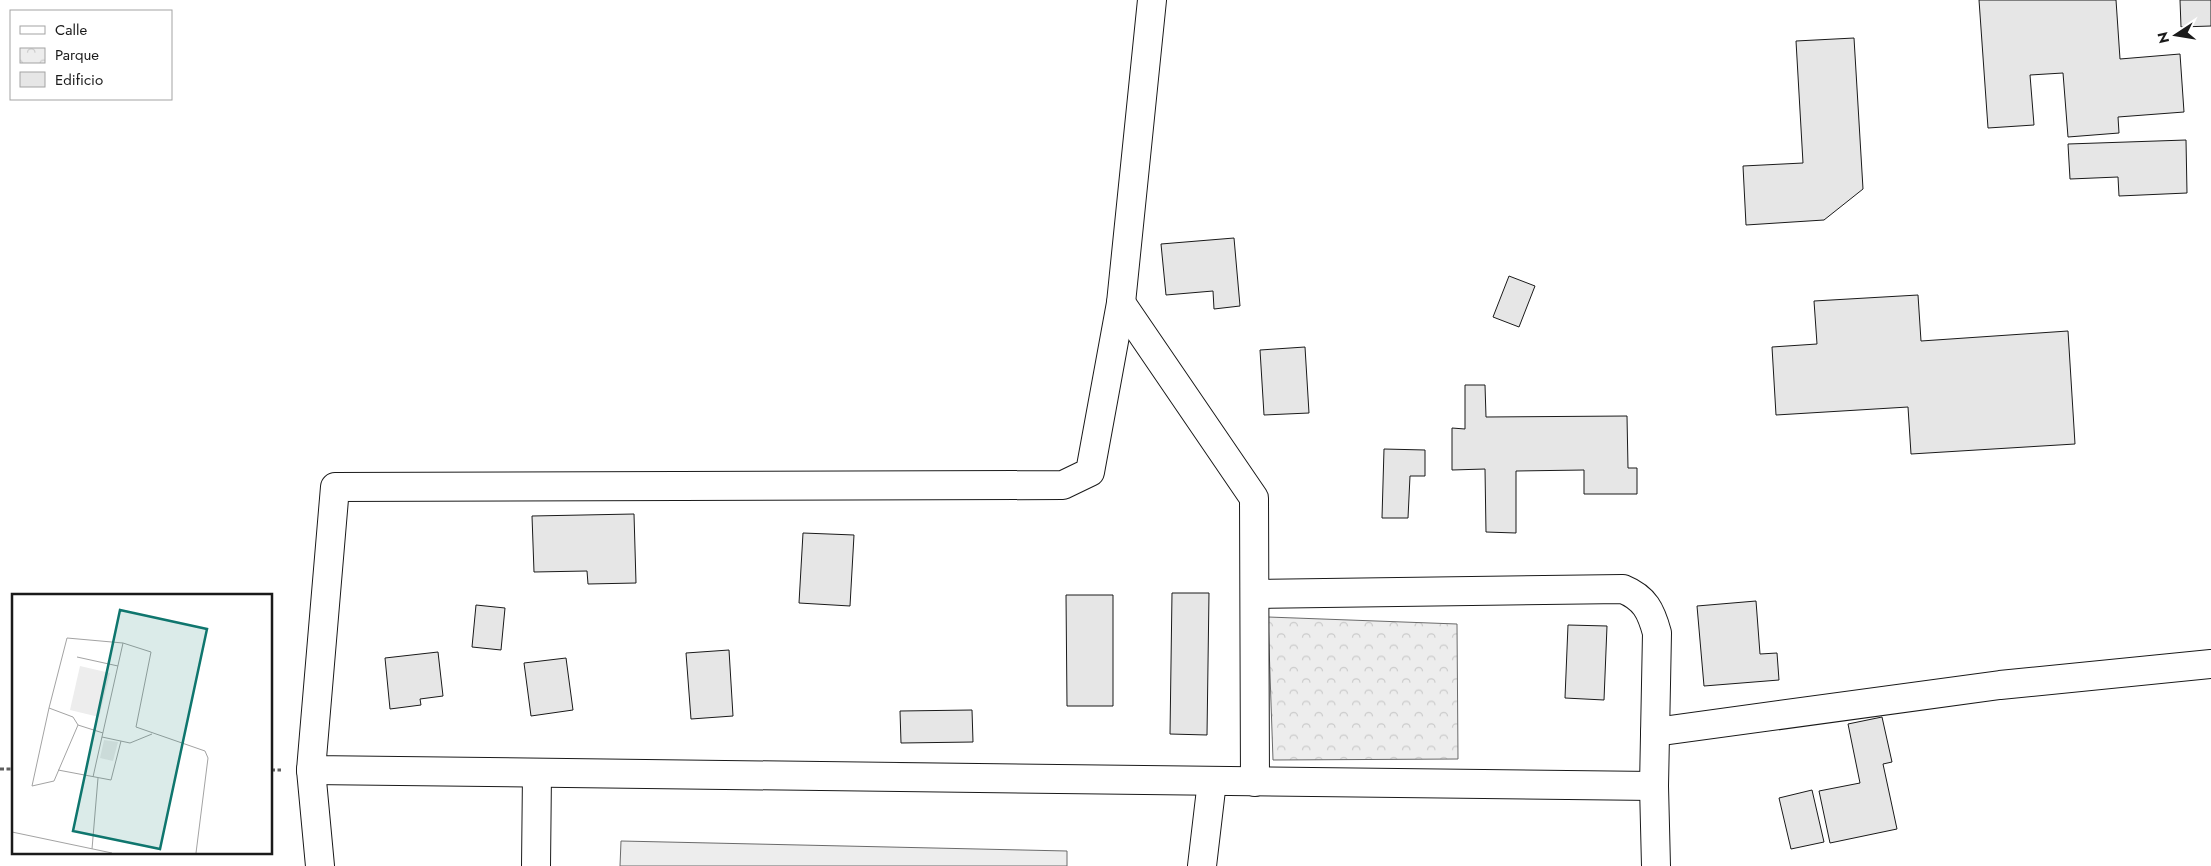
<svg xmlns="http://www.w3.org/2000/svg" width="2211" height="866" font-family="Jost,sans-serif">
  <style>
    .park { fill: url(#park-crowns); stroke: #6a6a6a }
    .pitch { fill: #ededed; stroke: #6a6a6a }
    .building { fill: #e6e6e6; stroke: #1a1a1a }
    .lines { fill: none; stroke-linecap: round; stroke-linejoin: round }
    .street-casing { stroke: #1a1a1a; stroke-width: 30 }
    .path { stroke: #5f5f5f; stroke-width: 3; stroke-dasharray: 4 2.5; stroke-linecap: butt }
    .street { stroke: #fff; stroke-width: 28 }
    .inset-road { fill: none; stroke: #a3a3a3; stroke-width: 1 }
    .view { fill: #0f766e; fill-opacity: 0.15; stroke: #0f766e; stroke-width: 2.5 }
    .inset-edge { fill: none; stroke: #1a1a1a; stroke-width: 2.5 }
  </style>
  <defs>
    <pattern id="park-crowns" width="20" height="18" patternUnits="userSpaceOnUse" patternTransform="scale(1.25)"><rect width="20" height="18" fill="#ededed"/><path d="M2 6a3 3 0 1 1 6 0M12 15a3 3 0 1 1 6 0" fill="none" stroke="#cbcbcb"/></pattern>
  </defs>
  <rect width="100%" height="100%" fill="#fff"/>
  <polygon class="park" points="1268,617 1457,624 1458,759 1273,760"/>
  <polygon class="pitch" points="621,841 1067,851 1067,866 620,866"/>
  <g class="building">
    <polygon points="1979,0 2116,0 2120,59 2180,54 2184,112 2118,117 2119,133 2068,137 2063,73 2030,75 2034,125 1988,128"/>
    <polygon points="2180,0 2211,0 2211,26 2181,27"/>
    <polygon points="1854,38 1863,189 1824,220 1746,225 1743,166 1803,163 1796,41"/>
    <polygon points="2186,140 2187,193 2119,196 2118,177 2070,179 2068,144"/>
    <polygon points="1234,238 1240,306 1214,309 1213,291 1166,295 1161,244"/>
    <polygon points="1509,276 1535,286 1519,327 1493,317"/>
    <polygon points="1918,295 1921,341 2068,331 2075,444 1911,454 1908,407 1776,415 1772,347 1817,344 1814,301"/>
    <polygon points="1305,347 1309,413 1264,415 1260,350"/>
    <polygon points="1465,385 1485,385 1486,417 1627,416 1628,468 1637,468 1637,494 1584,494 1584,470 1516,471 1516,533 1486,532 1485,469 1452,470 1452,428 1465,429"/>
    <polygon points="1384,449 1425,450 1425,476 1410,476 1408,518 1382,518"/>
    <polygon points="634,514 636,583 588,584 587,571 534,572 532,516"/>
    <polygon points="803,533 854,535 850,606 799,603"/>
    <polygon points="1172,593 1209,593 1207,735 1170,734"/>
    <polygon points="1066,595 1113,595 1113,706 1067,706"/>
    <polygon points="1756,601 1760,654 1777,653 1779,680 1704,686 1697,606"/>
    <polygon points="476,605 505,608 501,650 472,647"/>
    <polygon points="1568,625 1607,626 1604,700 1565,698"/>
    <polygon points="729,650 733,716 691,719 686,653"/>
    <polygon points="438,652 443,696 420,699 421,705 390,709 385,658"/>
    <polygon points="566,658 573,710 531,716 524,663"/>
    <polygon points="972,710 973,742 901,743 900,711"/>
    <polygon points="1882,717 1892,762 1883,764 1897,829 1830,843 1819,791 1860,783 1848,724"/>
    <polygon points="1812,790 1824,842 1791,849 1779,798"/>
  </g>
  <g class="lines">
    <g class="street-casing">
      <g id="street">
        <polyline points="1152,0 1121,303 1090,472 1063,485 335,487 311,770 1654,786"/>
        <polyline points="1121,303 1254,498 1255,782"/>
        <path d="M1255,594L1623,589C1645,598 1651,611 1657,633L1654,786L1656,866"/>
        <polyline points="1655,732 2000,685 2211,664"/>
        <polyline points="311,770 320,866"/>
        <polyline points="536,866 537,773"/>
        <polyline points="1202,866 1212,781"/>
      </g>
    </g>
    <g class="path">
      <polyline points="0,769 14,769"/>
      <polyline points="271,770 281,770"/>
    </g>
    <use href="#street" class="street"/>
  </g>
  <g transform="translate(12 594)">
    <rect width="260" height="260" fill="#fff"/>
    <path d="M92,146L106,148L101,167L88,164Z" fill="#ededed"/>
    <path d="M68,72L98,79L87,123L58,116Z" fill="#ededed"/>
    <path class="inset-road" d="M65,63L106,72M37,114L20,192L42,187L66,131M91,139L66,131L61,123L37,114L55,44L111,49M90,143L118,149L140,140M46,176L99,186L109,147M81,183L111,49L139,58L124,133L193,157L196,164L184,259M0,238L100,259M80,255L86,184"/>
    <path class="view" d="M108,16L195,35L148,255L61,237Z"/>
    <rect width="260" height="260" class="inset-edge"/>
  </g>
  <rect x="10" y="10" width="162" height="90" fill="#ffffff" stroke="#a3a3a3"/>
  <rect x="20" y="26" width="25" height="8" fill="#ffffff" stroke="#a3a3a3"/>
  <text x="55" y="35" font-size="15" fill="#1a1a1a">Calle</text>
  <rect x="20" y="48" width="25" height="15" fill="url(#park-crowns)" stroke="#a3a3a3"/>
  <text x="55" y="60" font-size="15" fill="#1a1a1a">Parque</text>
  <rect x="20" y="72" width="25" height="15" fill="#e6e6e6" stroke="#a3a3a3"/>
  <text x="55" y="85" font-size="15" fill="#1a1a1a">Edificio</text>
  <g transform="translate(2176 35) rotate(258)" stroke="#ffffff" stroke-width="4" paint-order="stroke">
  <path d="M0-4L9 19L0 12L-9 19Z" fill="#1a1a1a"/>
  <text y="-8" font-size="14" font-weight="bold" text-anchor="middle" fill="#1a1a1a">N</text>
  </g>
</svg>
